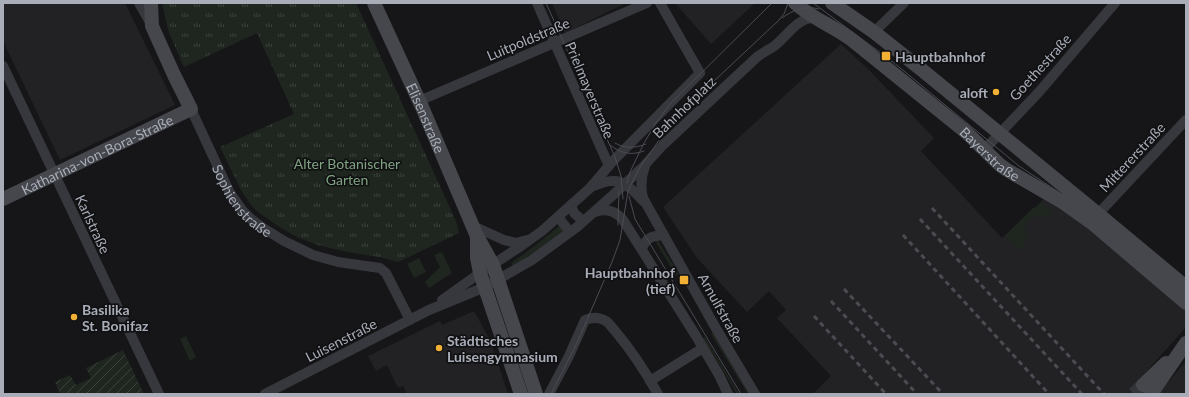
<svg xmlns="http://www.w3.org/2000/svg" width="1189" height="397" font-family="Lato,sans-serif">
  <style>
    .built { fill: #222225 }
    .grass { fill: #1e261f }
    .park { fill: url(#park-tufts) }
    .garden { fill: url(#garden-furrows) }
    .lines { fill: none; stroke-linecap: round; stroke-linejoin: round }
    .secondary-tunnel { stroke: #333438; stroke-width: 14; stroke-dasharray: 14 7; stroke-linecap: butt }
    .street { stroke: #37383d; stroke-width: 10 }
    .secondary { stroke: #45474d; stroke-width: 14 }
    .tram { stroke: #4a4c52; stroke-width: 1 }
    .rail { stroke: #4a4c52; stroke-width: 3; stroke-dasharray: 5 4; stroke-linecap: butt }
    .poi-dot { fill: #f2b134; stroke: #111113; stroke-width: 1.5 }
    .labels { text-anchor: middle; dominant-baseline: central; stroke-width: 3.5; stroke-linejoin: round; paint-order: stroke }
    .street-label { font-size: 14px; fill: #a8adb8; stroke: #111113 }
    .poi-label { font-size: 14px; font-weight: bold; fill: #a8adb8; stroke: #111113; text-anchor: start }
    .park-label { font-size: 14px; fill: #7fa381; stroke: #111113 }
  </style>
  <defs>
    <pattern id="park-tufts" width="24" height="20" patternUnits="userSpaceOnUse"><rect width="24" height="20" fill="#1e261f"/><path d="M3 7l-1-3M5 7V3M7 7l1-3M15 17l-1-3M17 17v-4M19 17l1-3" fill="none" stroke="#3c433d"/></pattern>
    <pattern id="garden-furrows" width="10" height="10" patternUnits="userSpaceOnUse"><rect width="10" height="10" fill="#1e261f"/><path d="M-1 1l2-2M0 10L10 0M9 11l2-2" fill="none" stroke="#3c433d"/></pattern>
  </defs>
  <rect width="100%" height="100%" fill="#161618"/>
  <g class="built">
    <polygon points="3,3 125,3 175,105 60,160 3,41"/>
    <polygon points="552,3 626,3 565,33"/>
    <polygon points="675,3 755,3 711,44"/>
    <polygon points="841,44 870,71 934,138 921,151 1002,238 1046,197 1076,214 1186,307 1186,327 1139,380 1151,394 813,394 831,376 777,318 786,310 769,291 747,312 697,258 663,207"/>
    <polygon points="474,311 490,340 508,394 407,394 403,386 398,388 387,365 376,371 368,356 440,321 442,325"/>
    <polygon points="1186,361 1186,394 1158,394"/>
  </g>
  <g class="grass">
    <path d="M1040,203L1043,204V207L1054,209L1048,217C1039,214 1026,217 1025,229C1025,233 1026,238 1026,242L1019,251L1005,236L1033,208H1036Z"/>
    <polygon points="560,225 564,231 540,249 513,266 511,263 536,245"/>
    <path d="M654,239H657C664,251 672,262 679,274L676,276Z"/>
    <polygon points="442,252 452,273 429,288 425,282 440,267 434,255"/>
    <polygon points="419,258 426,272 414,278 407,264"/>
    <polygon points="715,331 750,394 748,394 711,334"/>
    <polygon points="186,336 196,357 190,361 180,339"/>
    <polygon points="705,337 739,394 737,394 710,349 701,340"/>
  </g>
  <polygon class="park" points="162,3 356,3 456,221 459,233 398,262 379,257 347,252 318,245 297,237 281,228 258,212 251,205 241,190 220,147 294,114 257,33 184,67 169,33"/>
  <polygon class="garden" points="123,350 144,394 60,394 55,382 70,375 76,385 91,378 86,368"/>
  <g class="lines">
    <polyline class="secondary-tunnel" points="1134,394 1143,385"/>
    <g class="street">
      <polyline points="139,3 151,24"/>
      <polyline points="537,3 609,166"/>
      <polyline points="874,32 904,3"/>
      <polyline points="3,66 159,394"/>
      <polyline points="419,101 647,3"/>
      <path id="s1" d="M191,109L230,193L242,210L251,219L263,228L284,241L313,255L338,262L380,268L386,273L410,320"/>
      <polyline points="985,149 1039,92 1115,3"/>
      <path d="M645,166C641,177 640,186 643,198L714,325L755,394"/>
      <path d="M591,187C617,175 625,181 643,201"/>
      <polyline points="571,205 574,213 583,221"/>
      <path d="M595,212C606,208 616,211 623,220L696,336L719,375L728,394"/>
      <polyline points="1098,214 1186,120"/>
      <polyline points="558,217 570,232"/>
      <polyline points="473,226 504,240 516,243 527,240"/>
      <path d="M642,249C646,237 652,236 664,235"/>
      <polyline points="442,300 480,273 521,246 542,231 590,188 612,162 700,73 660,3"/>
      <polyline points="650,381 703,348"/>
      <path d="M265,394L429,310L485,287L532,260L577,227L613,195L642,168L663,145L757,57C762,53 768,50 773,47C787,37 796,18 814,18"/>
      <path d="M549,394L569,356L585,320C592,317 599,317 606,321C610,324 613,329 616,332C632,351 646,373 658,394"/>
    </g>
    <g class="secondary">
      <path id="s2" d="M374,3L422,107L476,234L493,265L536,394"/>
      <path id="s3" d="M795,3C812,19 834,26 852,40L966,132L1000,165L1007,170L1064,203L1092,223L1186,303"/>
      <polyline points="832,3 874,32 922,70 1098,214 1186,287"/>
      <path id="s4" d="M3,199L191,109L174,75L152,26L151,3"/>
      <polyline points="477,236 477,258 480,273 521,394"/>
      <polyline points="1143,385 1166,363"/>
      <polyline points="1151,394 1186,343"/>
    </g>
    <g class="tram">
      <polyline points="546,3 615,157 621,176 623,199"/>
      <polyline points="813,3 893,62 1019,166 1072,201 1083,210 1186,295"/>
      <path d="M782,18C793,10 805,5 819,9"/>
      <path d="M615,143C625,149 636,148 646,144"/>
      <path d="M610,145C620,153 631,156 644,151"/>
      <polyline points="627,183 630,172 644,143 656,123 670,104 772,3"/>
      <polyline points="629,196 635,219 741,394"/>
      <polyline points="618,225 619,191"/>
      <polyline points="551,394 577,343 612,262 620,240 628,191 640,167 660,139 679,116 697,97 778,21 784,14 788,3"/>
    </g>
    <g class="rail">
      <polyline points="932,208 1104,394"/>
      <polyline points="920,219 1082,394"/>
      <polyline points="903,235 1049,394"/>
      <polyline points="844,289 943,394"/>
      <polyline points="831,301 917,394"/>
      <polyline points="814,316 886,394"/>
    </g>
  </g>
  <g class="poi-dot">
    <rect x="881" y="51" width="10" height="10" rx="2"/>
    <circle cx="996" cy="92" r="4"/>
    <rect x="679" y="275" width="10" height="10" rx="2"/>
    <circle cx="74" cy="317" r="4"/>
    <circle cx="439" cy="348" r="4"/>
  </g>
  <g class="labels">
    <g class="street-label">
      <text transform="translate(528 39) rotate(-23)">Luitpoldstraße</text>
      <text transform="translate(1040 67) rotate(-48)">Goethestraße</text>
      <text transform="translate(590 90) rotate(67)">Prielmayerstraße</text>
      <text transform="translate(684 107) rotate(-44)">Bahnhofplatz</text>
      <text stroke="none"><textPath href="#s2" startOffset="126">Elisenstraße</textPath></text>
      <text stroke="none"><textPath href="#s3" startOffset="247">Bayerstraße</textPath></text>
      <text stroke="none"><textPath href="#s4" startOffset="104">Katharina-von-Bora-Straße</textPath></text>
      <text transform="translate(1132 157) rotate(-47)">Mittererstraße</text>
      <text stroke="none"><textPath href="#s1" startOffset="106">Sophienstraße</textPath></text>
      <text transform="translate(93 224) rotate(65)">Karlstraße</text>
      <text transform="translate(721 308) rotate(61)">Arnulfstraße</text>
      <text transform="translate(341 340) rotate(-27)">Luisenstraße</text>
    </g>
    <g class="poi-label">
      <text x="895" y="56">Hauptbahnhof</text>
      <text x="988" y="92" text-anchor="end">aloft</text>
      <text x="675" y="272" text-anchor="end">Hauptbahnhof<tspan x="675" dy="16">(tief)</tspan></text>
      <text x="82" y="309">Basilika<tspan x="82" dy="16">St. Bonifaz</tspan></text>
      <text x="447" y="340">Städtisches<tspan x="447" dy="16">Luisengymnasium</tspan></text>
    </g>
    <g class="park-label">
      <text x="347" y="163">Alter Botanischer<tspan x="347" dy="16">Garten</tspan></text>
    </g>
  </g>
  <rect width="1189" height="397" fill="none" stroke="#a8adb8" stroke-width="8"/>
</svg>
